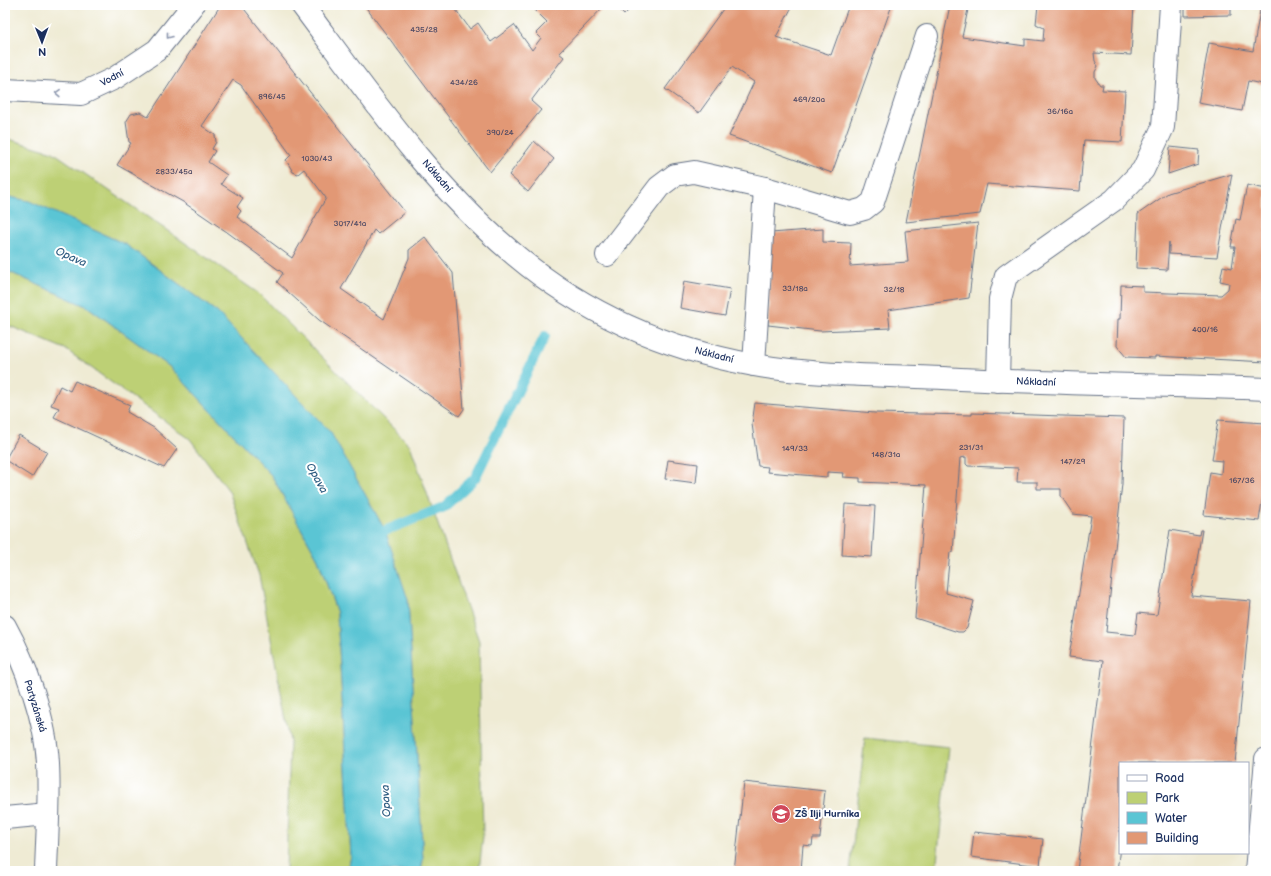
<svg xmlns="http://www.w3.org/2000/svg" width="1271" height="876" font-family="'Balsamiq Sans',sans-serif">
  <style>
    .green { fill: #bdd074; stroke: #6c8069 }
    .water { fill: #5ac5d4; stroke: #3a7a99 }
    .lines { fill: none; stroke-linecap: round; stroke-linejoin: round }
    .stream { stroke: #5ac5d4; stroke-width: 10 }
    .building { fill: #e29874; fill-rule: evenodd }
    .minor-casing { stroke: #657187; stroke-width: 24 }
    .minor { stroke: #fff; stroke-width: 22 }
    .oneway { stroke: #8d97ae }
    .labels { text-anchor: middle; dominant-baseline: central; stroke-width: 4; stroke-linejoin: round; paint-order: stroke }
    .number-label { font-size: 8px; fill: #4d4964 }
    .street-label { font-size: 10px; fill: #1b2f5e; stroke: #fff }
    .poi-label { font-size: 10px; font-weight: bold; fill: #1b2f5e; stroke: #fff; text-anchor: start }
    .water-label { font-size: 11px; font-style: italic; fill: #2e5c81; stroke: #fff }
  </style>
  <rect width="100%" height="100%" fill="#fff"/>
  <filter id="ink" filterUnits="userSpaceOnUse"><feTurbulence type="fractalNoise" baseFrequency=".025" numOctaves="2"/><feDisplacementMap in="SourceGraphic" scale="8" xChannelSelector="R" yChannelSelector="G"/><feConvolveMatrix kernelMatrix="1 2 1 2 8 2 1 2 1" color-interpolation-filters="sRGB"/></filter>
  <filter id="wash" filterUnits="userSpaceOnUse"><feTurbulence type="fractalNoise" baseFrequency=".012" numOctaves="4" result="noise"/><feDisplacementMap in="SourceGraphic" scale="16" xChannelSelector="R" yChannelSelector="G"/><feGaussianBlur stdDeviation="0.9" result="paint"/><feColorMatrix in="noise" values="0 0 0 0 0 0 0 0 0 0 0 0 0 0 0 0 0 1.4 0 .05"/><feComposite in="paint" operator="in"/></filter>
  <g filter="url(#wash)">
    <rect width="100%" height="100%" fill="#efebd4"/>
    <g class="green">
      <polygon points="5,138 53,152 258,293 410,445 479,641 483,836 479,871 421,871 423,860 408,600 218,313 125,244 29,202 5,196"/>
      <polygon points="5,270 88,307 170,367 272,476 318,559 337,613 351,856 348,871 286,871 290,741 259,575 229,491 190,439 65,349 5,324"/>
      <polygon points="865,738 949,747 936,871 850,871"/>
    </g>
    <polygon class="water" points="5,196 29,201 125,244 218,313 331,433 385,530 408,600 423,860 421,871 348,871 351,856 337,613 318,559 272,476 170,367 88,307 5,270"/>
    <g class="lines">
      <polyline class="stream" points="372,536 444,507 475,478 545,336"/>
    </g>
    <g id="blocks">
      <g class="building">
        <path d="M241,5L405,212L378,234L374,230L341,289L384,319L409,258V250L425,237L453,273L464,409L459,416L319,320L277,282L283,273L227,232L183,202L117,165L131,143L129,142L126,122L131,114L140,112L148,117L220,6ZM233,80L241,85L291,155L286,160L293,172L298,174L304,169L326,198L292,258L237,217L241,211L237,207L243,198L221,184L227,175L208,162L215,151L212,149L216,142L215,135L202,126Z"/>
        <polygon points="364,5 463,5 456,10 470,29 478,23 491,42 514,25 532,50 541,38 536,33 547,22 530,5 605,5 559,53 564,57 531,101 541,110 490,172"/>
        <polygon points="614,5 634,5 624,15"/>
        <polygon points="726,5 793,5 776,37 831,55 849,5 892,5 832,173 729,136 754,82 732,67 699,113 665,89"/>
        <polygon points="950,5 969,5 962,37 1025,46 1025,39 1043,41 1044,28 1036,24 1038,5 1134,5 1131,55 1094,53 1095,61 1098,66 1095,72 1095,78 1100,85 1103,85 1102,90 1125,91 1122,142 1084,140 1080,191 987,184 980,214 906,222"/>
        <polygon points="1185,5 1231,5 1231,15 1185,16"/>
        <polygon points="1261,5 1266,5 1266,85 1248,81 1242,111 1198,103 1209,43 1253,51"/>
        <polygon points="534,141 554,159 528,192 509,175"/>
        <polygon points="1170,147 1199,150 1198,164 1168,174"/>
        <polygon points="1232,174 1217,257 1169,254 1169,242 1167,270 1136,268 1138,214 1168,193"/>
        <polygon points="1247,185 1266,189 1266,362 1155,356 1155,358 1126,357 1117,346 1118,319 1120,319 1121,285 1143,286 1143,292 1221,295 1228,289 1229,283 1220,281 1223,266 1232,268 1235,247 1231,247 1236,219 1240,220"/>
        <polygon points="978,223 969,298 888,310 890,328 820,331 768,325 771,233 823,229 823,242 851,243 850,266 908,262 905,231"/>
        <polygon points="684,281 730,289 725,316 680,308"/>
        <polygon points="75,381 130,405 127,412 154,428 177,449 164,468 54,417 59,408 51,405 60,386 70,391"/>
        <polygon points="755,403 875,413 972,415 972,413 1124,418 1122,484 1106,632 1135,635 1138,613 1157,615 1170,530 1199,535 1200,530 1202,530 1191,596 1251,601 1235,763 1120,763 1120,847 1117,871 1077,871 1103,661 1069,657 1091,516 1073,514 1061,496 1061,489 1037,489 1037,482 1017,482 1018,468 968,466 966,464 966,457 960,458 953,553 950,552 946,593 974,601 967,628 963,632 958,632 915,618 926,485 860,482 860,478 843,477 844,473 827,472 827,477 767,472 768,467 758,466 752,424"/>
        <polygon points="1218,420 1266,423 1266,476 1259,521 1204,515 1210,472 1221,474 1222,461 1212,460"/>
        <polygon points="19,435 47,452 32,477 5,460"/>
        <polygon points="668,460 698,464 696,483 665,479"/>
        <polygon points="845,504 875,506 872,557 842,555"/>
        <polygon points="744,782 825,791 820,838 813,838 812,846 803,845 801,871 734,871"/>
        <polygon points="974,832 1043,839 1040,866 971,857"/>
      </g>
    </g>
  </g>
  <g filter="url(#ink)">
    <use href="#blocks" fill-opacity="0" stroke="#657187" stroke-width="1"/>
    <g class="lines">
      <g class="minor-casing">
        <g id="minor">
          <path d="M302,5C367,92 431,185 515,255C584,313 665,349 754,365C816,376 881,375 943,378C1051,384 1158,385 1266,389"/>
          <polyline points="5,90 81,94 115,78 157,50 193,5"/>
          <polyline points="607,255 659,187 675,175 694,172 765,188"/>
          <polyline points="754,365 765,188 850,213 864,209 873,202 927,36"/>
          <polyline points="998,381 1000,299 1006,276 1114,200 1143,170 1163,127 1171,5"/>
          <path d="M5,626C26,664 46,721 48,764C50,800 47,836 46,871"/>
          <polyline points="5,818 48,814"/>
          <polyline points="1256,871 1266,759"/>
        </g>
      </g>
      <use href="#minor" class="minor"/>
    </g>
    <defs><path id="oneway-chevron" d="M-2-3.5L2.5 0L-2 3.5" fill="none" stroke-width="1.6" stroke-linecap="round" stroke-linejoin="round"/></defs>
    <g class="oneway">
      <use href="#oneway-chevron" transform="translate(169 36) rotate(128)"/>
      <use href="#oneway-chevron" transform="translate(58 93) rotate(-178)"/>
    </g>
  </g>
  <defs>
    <g id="school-disc" transform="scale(1)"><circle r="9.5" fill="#d1495b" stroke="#fff"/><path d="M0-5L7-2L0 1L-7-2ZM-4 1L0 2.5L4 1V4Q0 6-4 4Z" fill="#fff"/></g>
  </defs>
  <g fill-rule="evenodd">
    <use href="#school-disc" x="781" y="814"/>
  </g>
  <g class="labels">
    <g class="number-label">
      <text x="424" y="29">435/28</text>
      <text x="464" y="82">434/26</text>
      <text x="272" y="96">896/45</text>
      <text x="809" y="99">469/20a</text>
      <text x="1060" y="111">36/16a</text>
      <text x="500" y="132">390/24</text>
      <text x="317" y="158">1030/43</text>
      <text x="174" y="171">2833/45a</text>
      <text x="350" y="223">3017/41a</text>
      <text x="795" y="288">33/18a</text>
      <text x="894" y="289">32/18</text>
      <text x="1205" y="329">400/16</text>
      <text x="971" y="447">231/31</text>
      <text x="795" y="448">149/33</text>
      <text x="886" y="454">148/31a</text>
      <text x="1073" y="461">147/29</text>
      <text x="1242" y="480">167/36</text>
    </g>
    <g class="street-label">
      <text transform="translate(112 78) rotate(-28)">Vodní</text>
      <text transform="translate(437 176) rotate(49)">Nákladní</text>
      <text transform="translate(714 355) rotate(14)">Nákladní</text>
      <text transform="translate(1036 382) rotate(2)">Nákladní</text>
      <text transform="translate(35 706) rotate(73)">Partyzánská</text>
    </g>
    <g class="poi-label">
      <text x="795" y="814">ZŠ Ilji Hurníka</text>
    </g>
    <g class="water-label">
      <text transform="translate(71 257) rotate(24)">Opava</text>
      <text transform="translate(317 478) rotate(61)">Opava</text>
      <text transform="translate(386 801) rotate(-93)">Opava</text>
    </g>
  </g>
  <rect width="1271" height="876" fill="none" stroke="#fff" stroke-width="20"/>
  <rect x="1119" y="762" width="130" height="92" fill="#ffffff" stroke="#a4acbf"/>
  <rect x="1127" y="775" width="20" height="6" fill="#ffffff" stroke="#a4acbf"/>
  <text x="1155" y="782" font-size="12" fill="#1b2f5e">Road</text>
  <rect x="1127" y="792" width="20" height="12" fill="#bdd074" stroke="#a4acbf"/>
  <text x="1155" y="802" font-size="12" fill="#1b2f5e">Park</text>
  <rect x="1127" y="812" width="20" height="12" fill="#5ac5d4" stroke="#a4acbf"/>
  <text x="1155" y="822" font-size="12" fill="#1b2f5e">Water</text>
  <rect x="1127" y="832" width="20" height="12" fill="#e29874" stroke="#a4acbf"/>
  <text x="1155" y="842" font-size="12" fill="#1b2f5e">Building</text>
  <g transform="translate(42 42) rotate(179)" stroke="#ffffff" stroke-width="3" paint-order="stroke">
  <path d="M0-3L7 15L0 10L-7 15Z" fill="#1b2f5e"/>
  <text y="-6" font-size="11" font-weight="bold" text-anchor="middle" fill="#1b2f5e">N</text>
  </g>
</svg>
